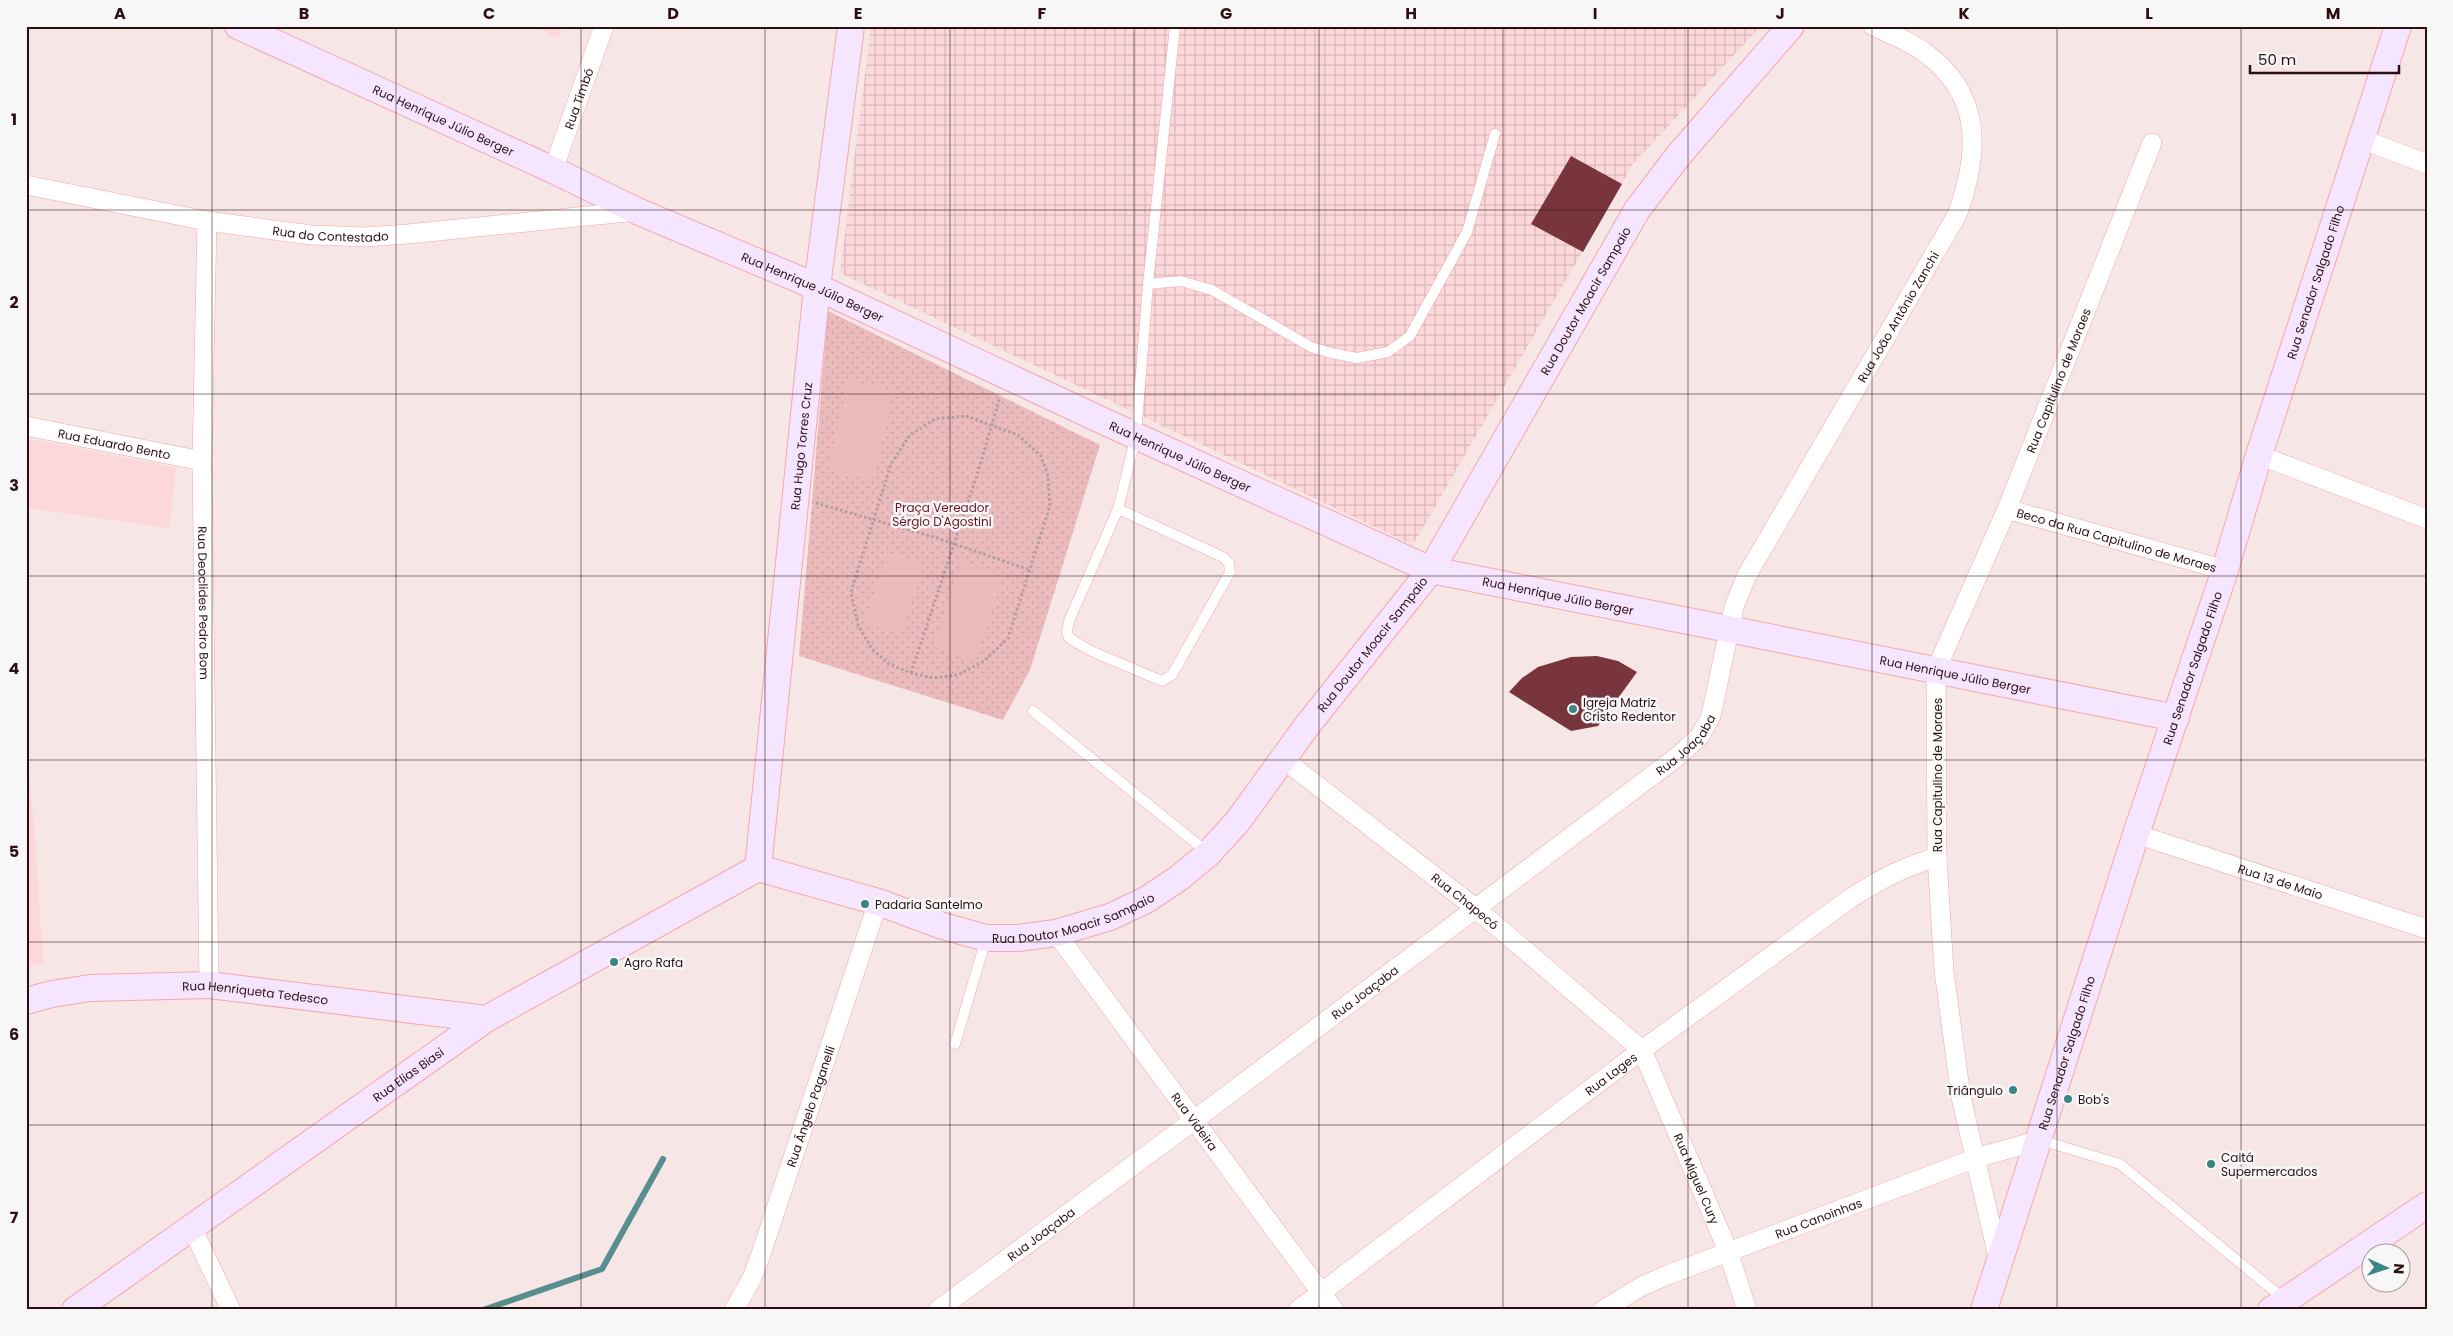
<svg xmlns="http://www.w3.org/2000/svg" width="2453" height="1336" font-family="Poppins,sans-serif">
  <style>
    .built { fill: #fdd8da }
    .industrial { fill: url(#industrial-grid) }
    .park { fill: url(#park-dots) }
    .pitch { fill: #ebbabd }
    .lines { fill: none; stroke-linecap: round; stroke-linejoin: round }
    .stream { stroke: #588e8f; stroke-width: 6 }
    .building { fill: #78353d }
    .lane-casing { stroke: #f5a7ad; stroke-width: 11 }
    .street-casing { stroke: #f5a7ad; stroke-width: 20 }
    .secondary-casing { stroke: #f5a7ad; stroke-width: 28 }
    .path { stroke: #b39e9f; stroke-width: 3; stroke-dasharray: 2.5 2.5; stroke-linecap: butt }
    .lane { stroke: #fff; stroke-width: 10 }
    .street { stroke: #fff; stroke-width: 19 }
    .secondary { stroke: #f6e5fe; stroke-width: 26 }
    .grid { fill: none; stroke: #2c0f13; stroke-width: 1; stroke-opacity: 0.55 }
    .poi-dot { fill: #3d8584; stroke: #f7f7f7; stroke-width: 2 }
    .labels { text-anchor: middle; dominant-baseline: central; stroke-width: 5; stroke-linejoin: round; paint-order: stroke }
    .street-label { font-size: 12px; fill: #2c0f13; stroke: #f7f7f7 }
    .park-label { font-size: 12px; fill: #691426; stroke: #f7f7f7 }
    .poi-label { font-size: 12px; fill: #2c0f13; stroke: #f7f7f7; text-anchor: start }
    .neatline { fill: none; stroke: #2c0f13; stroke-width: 2 }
    .grid-label { font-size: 16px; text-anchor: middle; font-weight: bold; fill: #2c0f13 }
  </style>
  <defs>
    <pattern id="industrial-grid" width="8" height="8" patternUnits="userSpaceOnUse" patternTransform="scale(1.25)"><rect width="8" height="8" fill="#fdd8da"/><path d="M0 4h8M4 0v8" fill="none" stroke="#d9b8ba"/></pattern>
    <pattern id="park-dots" width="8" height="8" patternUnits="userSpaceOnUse" patternTransform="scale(1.25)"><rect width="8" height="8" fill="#ebbabd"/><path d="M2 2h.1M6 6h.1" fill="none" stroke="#ca9fa2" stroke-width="1.8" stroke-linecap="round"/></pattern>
  </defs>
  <rect width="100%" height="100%" fill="#f7e6e6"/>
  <g class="built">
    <polygon points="534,26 563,26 559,39"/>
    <polygon points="26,438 176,468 169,528 26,508"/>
    <polygon points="26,742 35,836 43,963 26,967"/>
  </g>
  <polygon class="industrial" points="871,26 1761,26 1633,164 1413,545 840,273"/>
  <polygon class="park" points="828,311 1100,445 1030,670 1003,720 799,656"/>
  <g class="pitch">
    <polygon points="849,380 894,391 873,481 828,470"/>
    <polygon points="888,552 924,564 901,635 865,623"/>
    <polygon points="962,562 1004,576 975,661 934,647"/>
  </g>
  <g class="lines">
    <polyline class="stream" points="483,1310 602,1269 663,1159"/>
  </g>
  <g class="building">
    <polygon points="1571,156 1622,184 1583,252 1531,224"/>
    <polygon points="1597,656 1618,661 1637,672 1598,726 1571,731 1509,692 1522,678 1538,667 1571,657"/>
  </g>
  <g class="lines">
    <g class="lane-casing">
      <g id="lane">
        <polyline points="1148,284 1175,26"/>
        <polyline points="1118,509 1223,557 1229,563 1230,572 1172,675 1162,681 1091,651 1069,638 1067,632 1069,621 1118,509 1136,436 1148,284 1181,281 1212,290 1311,347 1331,353 1357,358 1388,352 1410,336 1467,232 1495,134"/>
        <polyline points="1033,711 1207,852"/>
        <polyline points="955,1044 986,939"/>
        <polyline points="2040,1140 2120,1164 2284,1299"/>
      </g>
    </g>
    <g class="street-casing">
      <g id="street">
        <polyline points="2361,139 2427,164"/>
        <path id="s1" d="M553,170L604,26"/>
        <path id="s2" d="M26,185L207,221L311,235L365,237L408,234L637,211"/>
        <path id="s3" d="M207,221L202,461L209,985"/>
        <path id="s4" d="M26,426L202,461"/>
        <polyline points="2259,455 2427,519"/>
        <path id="s5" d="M2007,509L2225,570"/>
        <path id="s6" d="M1283,759L1474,907L1642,1050L1728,1251L1747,1310"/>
        <path id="s7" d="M2136,834L2427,929"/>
        <path id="s8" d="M1056,933L1334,1310"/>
        <polyline points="192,1228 231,1310"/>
        <path id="s9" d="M1999,1261L1961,1097L1944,971L1937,857L1936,670L2007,509L2152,143"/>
        <path id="s10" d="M734,1310L752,1278L761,1254L878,902"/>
        <path id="s11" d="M938,1310L1193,1121L1677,757L1700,736L1711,716L1734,607L1747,575L1957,215C1979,154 1984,95 1924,52C1909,41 1890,34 1873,26"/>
        <path id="s12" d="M1298,1310L1642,1050L1851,898C1882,878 1902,868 1937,857"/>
        <path id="s13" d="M1603,1310L1642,1286L1665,1276L1976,1158L2040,1140"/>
      </g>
    </g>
    <g class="secondary-casing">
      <g id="secondary">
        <path id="s14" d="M238,26L553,170L637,211L817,287L1103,421L1431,570L2176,718"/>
        <path id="s15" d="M758,868L878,902L943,926L986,938H1018L1056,933L1110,917L1146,900L1179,878L1208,854L1238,821L1306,727L1431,570L1637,210L1678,156L1791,26"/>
        <path id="s16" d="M758,868L817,287L851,26"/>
        <path id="s17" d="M26,1001L52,994L90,988L209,985L486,1019"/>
        <path id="s18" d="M75,1310L486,1019L758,868"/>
        <path id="s19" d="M1984,1310L2136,834L2225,570L2259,455L2398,26"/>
        <polyline points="2271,1310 2427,1205"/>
      </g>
    </g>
    <g class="path">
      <polygon points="966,416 1018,435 1041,456 1048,476 1050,506 1008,638 984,661 958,675 933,678 911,673 889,664 872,649 858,625 851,592 891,464 910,435 935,419"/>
      <polyline points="816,503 937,538 1030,570"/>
      <polyline points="911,673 977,475 1000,397"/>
    </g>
    <use href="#lane" class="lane"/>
    <use href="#street" class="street"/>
    <use href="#secondary" class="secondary"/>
  </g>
  <path class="grid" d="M212,26V1310M396,26V1310M581,26V1310M765,26V1310M950,26V1310M1134,26V1310M1319,26V1310M1503,26V1310M1688,26V1310M1872,26V1310M2057,26V1310M2241,26V1310M26,210H2427M26,394H2427M26,576H2427M26,760H2427M26,942H2427M26,1125H2427"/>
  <g class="poi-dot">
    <circle cx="1573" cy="709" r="5"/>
    <circle cx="865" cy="904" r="5"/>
    <circle cx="614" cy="962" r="5"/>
    <circle cx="2013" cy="1090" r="5"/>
    <circle cx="2068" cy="1099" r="5"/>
    <circle cx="2211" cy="1164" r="5"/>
  </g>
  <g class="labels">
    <g class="street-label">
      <text stroke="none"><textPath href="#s1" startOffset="76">Rua Timbó</textPath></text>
      <text stroke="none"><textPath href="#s14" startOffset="226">Rua Henrique Júlio Berger</textPath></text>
      <text stroke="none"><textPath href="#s2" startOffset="309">Rua do Contestado</textPath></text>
      <text stroke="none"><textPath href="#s19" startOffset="1080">Rua Senador Salgado Filho</textPath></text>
      <text stroke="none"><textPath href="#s14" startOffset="631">Rua Henrique Júlio Berger</textPath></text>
      <text stroke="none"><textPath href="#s15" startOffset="1154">Rua Doutor Moacir Sampaio</textPath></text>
      <text stroke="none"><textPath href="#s11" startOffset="1422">Rua João Antônio Zanchi</textPath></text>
      <text stroke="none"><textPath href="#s9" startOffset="911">Rua Capitulino de Moraes</textPath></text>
      <text stroke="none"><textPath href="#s4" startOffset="90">Rua Eduardo Bento</textPath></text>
      <text stroke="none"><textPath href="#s16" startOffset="424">Rua Hugo Torres Cruz</textPath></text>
      <text stroke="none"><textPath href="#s14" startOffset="1036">Rua Henrique Júlio Berger</textPath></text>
      <text stroke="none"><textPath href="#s5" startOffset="114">Beco da Rua Capitulino de Moraes</textPath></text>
      <text stroke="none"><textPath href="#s14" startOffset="1441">Rua Henrique Júlio Berger</textPath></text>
      <text stroke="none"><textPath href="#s3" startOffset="382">Rua Deoclides Pedro Bom</textPath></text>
      <text stroke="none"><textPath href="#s15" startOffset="749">Rua Doutor Moacir Sampaio</textPath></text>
      <text stroke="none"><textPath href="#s19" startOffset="675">Rua Senador Salgado Filho</textPath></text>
      <text stroke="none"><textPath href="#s14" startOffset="1846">Rua Henrique Júlio Berger</textPath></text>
      <text stroke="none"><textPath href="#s11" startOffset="938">Rua Joaçaba</textPath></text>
      <text transform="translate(1937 775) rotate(-90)">Rua Capitulino de Moraes</text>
      <text stroke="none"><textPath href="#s7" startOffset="152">Rua 13 de Maio</textPath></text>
      <text stroke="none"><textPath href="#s6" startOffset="231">Rua Chapecó</textPath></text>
      <text stroke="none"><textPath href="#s15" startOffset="329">Rua Doutor Moacir Sampaio</textPath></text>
      <text stroke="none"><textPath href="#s11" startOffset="532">Rua Joaçaba</textPath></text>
      <text stroke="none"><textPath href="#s17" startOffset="231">Rua Henriqueta Tedesco</textPath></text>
      <text stroke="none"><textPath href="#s19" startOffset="270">Rua Senador Salgado Filho</textPath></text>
      <text stroke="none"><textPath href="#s12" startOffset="392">Rua Lages</textPath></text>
      <text stroke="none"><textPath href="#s18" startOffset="408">Rua Elias Biasi</textPath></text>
      <text stroke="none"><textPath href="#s10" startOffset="218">Rua Ângelo Paganelli</textPath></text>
      <text stroke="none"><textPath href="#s8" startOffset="234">Rua Videira</textPath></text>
      <text stroke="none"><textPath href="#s6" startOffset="602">Rua Miguel Cury</textPath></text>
      <text stroke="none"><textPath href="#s13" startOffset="235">Rua Canoinhas</textPath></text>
      <text stroke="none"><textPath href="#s11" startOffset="128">Rua Joaçaba</textPath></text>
    </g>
    <g class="park-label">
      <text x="942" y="507">Praça Vereador<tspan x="942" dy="14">Sérgio D'Agostini</tspan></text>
    </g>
    <g class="poi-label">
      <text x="1583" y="702">Igreja Matriz<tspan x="1583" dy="14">Cristo Redentor</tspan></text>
      <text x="875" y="904">Padaria Santelmo</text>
      <text x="624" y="962">Agro Rafa</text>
      <text x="2003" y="1090" text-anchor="end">Triângulo</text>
      <text x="2078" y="1099">Bob's</text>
      <text x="2221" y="1157">Caitá<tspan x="2221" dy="14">Supermercados</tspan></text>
    </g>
  </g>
  <rect width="2453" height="1336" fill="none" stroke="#f7f7f7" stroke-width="55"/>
  <g transform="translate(2386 1268) rotate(93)"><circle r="24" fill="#f7f7f7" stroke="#a69a9c"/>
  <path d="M0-4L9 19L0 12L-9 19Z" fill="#3d8584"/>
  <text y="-8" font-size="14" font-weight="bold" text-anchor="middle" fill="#2c0f13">N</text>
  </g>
  <path d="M2250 65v8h149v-8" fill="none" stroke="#2c0f13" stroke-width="2.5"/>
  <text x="2258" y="65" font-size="15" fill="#2c0f13" stroke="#f7f7f7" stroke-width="4" paint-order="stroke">50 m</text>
  <rect x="28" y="28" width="2398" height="1280" class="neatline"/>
  <g class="grid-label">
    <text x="120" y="19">A</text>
    <text x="304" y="19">B</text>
    <text x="489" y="19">C</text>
    <text x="673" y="19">D</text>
    <text x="858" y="19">E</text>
    <text x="1042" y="19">F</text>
    <text x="1226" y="19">G</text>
    <text x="1411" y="19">H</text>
    <text x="1595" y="19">I</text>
    <text x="1780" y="19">J</text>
    <text x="1964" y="19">K</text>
    <text x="2149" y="19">L</text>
    <text x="2333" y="19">M</text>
    <text x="14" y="125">1</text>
    <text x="14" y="308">2</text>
    <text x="14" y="491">3</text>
    <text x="14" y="674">4</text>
    <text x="14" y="857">5</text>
    <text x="14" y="1040">6</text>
    <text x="14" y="1223">7</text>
  </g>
</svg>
